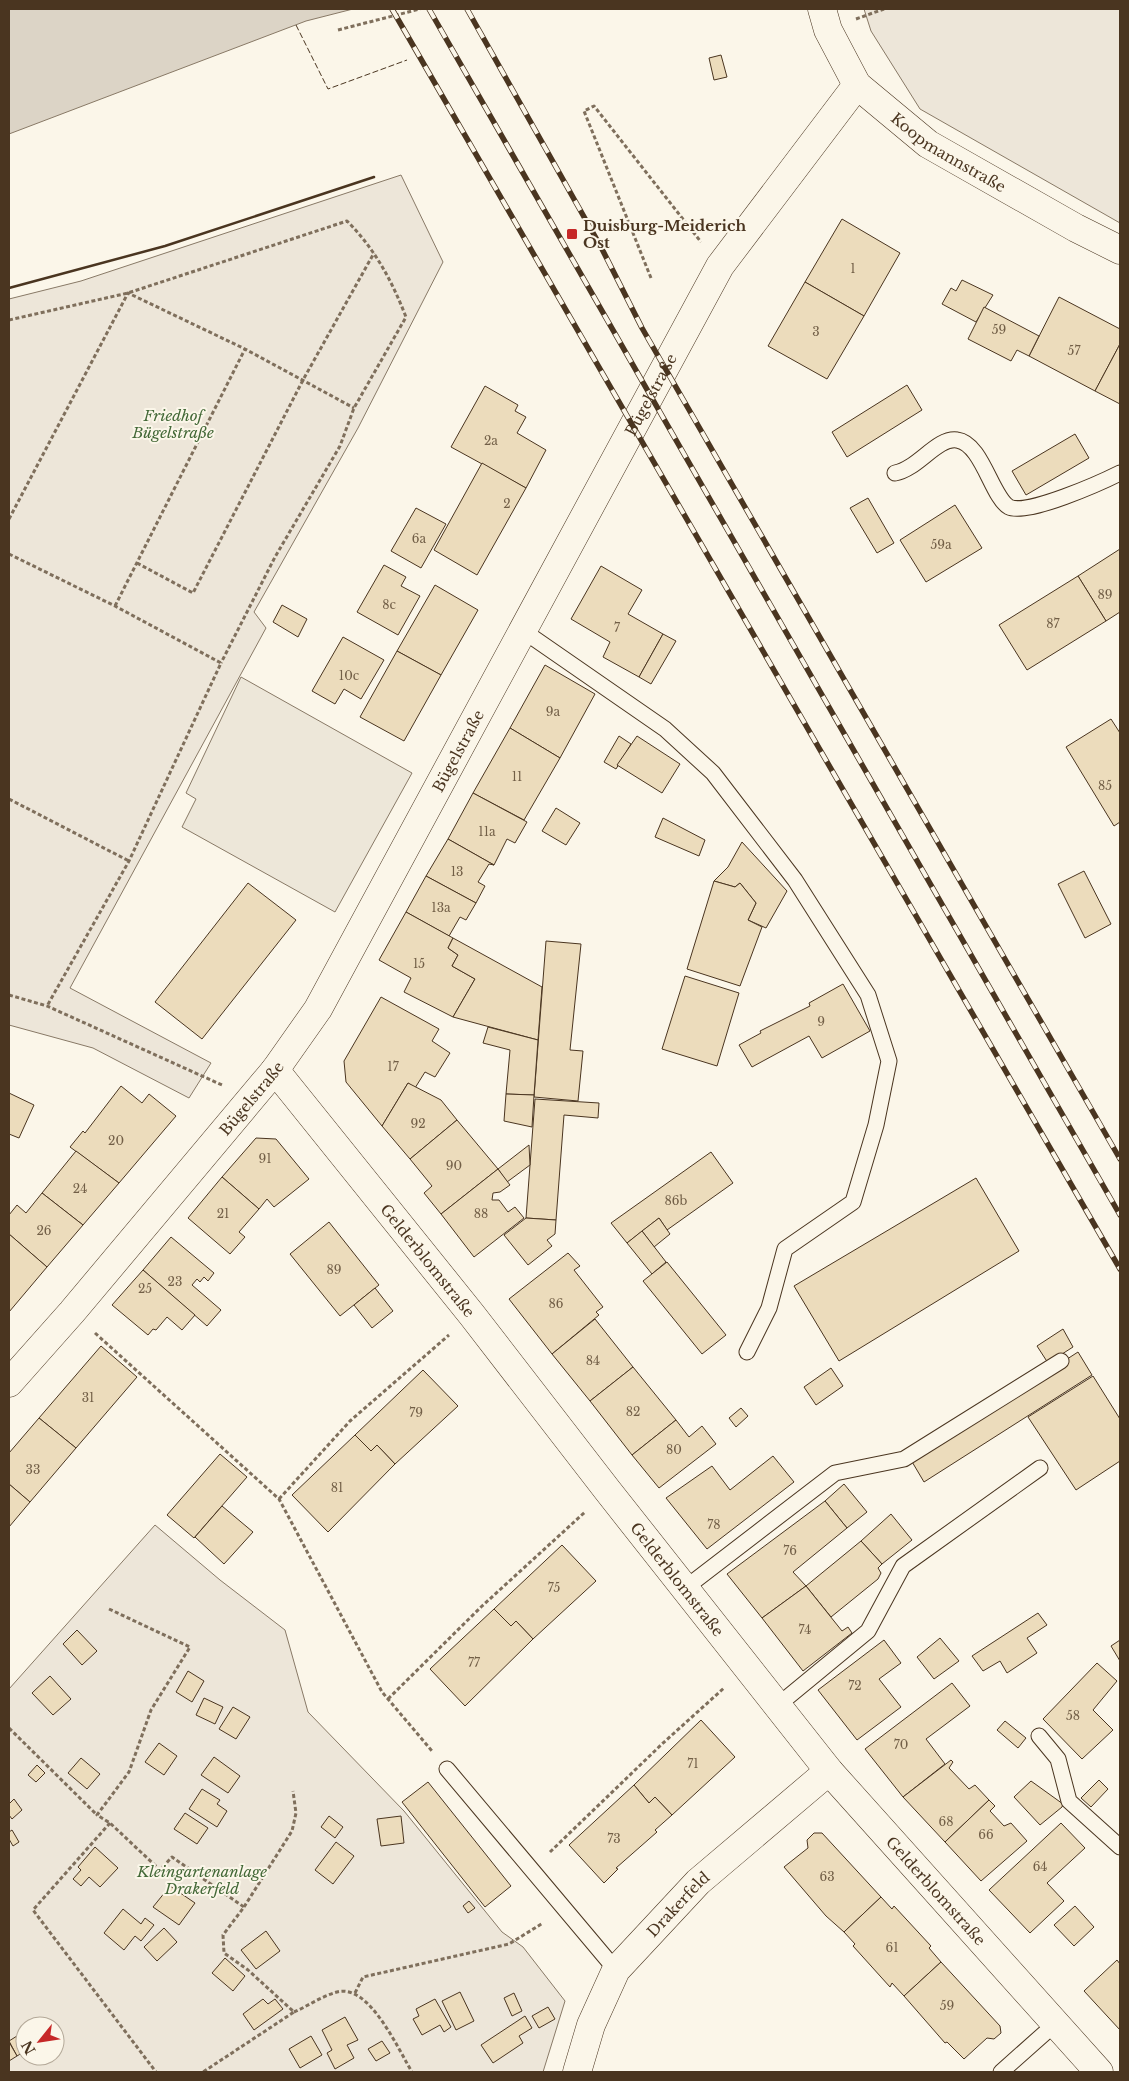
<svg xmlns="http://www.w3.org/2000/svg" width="1129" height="2081" font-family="'Libre Baskerville',serif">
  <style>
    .green { fill: #ede6d9; stroke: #887966; fill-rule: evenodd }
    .parking { fill: #ede7d9; stroke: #887966 }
    .water { fill: #dcd4c6; stroke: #887966 }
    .building { fill: #ecdcbc; stroke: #4a3520 }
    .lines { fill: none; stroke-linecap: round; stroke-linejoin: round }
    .lane-casing { stroke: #4a3520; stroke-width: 17 }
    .street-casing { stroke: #4a3520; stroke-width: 29 }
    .secondary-casing { stroke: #4a3520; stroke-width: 29 }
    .path { stroke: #7f6f5c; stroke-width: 3; stroke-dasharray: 4 2.5; stroke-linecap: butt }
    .lane { stroke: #fbf6e9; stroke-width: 15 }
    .street { stroke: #fbf6e9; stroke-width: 28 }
    .secondary { stroke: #fbf6e9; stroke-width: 28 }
    .rail-casing { stroke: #4a3520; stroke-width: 5.5 }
    .rail { stroke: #fbf6e9; stroke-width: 4; stroke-dasharray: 11; stroke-linecap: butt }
    .fence { stroke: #4a3520; stroke-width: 1; stroke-dasharray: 6 2.5; stroke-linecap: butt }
    .wall { stroke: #4a3520; stroke-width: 2.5 }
    .poi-dot { fill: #c62828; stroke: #fbf6e9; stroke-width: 2 }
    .labels { text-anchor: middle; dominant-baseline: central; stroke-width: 4; stroke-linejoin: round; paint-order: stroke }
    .number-label { font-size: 12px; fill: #725f47 }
    .street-label { font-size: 15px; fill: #4a3520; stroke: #fbf6e9 }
    .poi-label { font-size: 15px; font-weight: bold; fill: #4a3520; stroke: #fbf6e9; text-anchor: start }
    .park-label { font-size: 15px; font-style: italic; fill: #436837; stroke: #fbf6e9 }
  </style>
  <rect width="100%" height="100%" fill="#fbf6e9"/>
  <g class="green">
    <polygon points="864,9 1120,9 1120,223 920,109 871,31"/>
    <polygon points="401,175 443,262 358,428 254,612 266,628 70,988 211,1063 189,1098 93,1048 9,1025 9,299 81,281"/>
    <path d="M155,1525L220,1580L285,1630L308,1712L404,1811L502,1932L523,1947L565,2001L543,2072H9V1689ZM25,2026H55V2056H25Z"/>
  </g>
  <polygon class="parking" points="241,677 412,773 335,912 182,827 196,799 186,793"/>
  <polygon class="water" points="9,9 353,9 306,21 9,134"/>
  <g class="building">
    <polygon points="721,55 727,77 714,80 709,58"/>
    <polygon points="842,219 900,253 864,316 805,282"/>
    <polygon points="962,280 993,295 976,322 942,304 951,288 956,291"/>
    <polygon points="805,282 864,316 827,379 768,346"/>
    <polygon points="1059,297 1120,329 1120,344 1095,391 1029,356"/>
    <polygon points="984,307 1039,336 1029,356 1017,350 1011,361 968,339"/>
    <polygon points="1120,344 1120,404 1095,391"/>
    <polygon points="907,385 922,410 847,457 832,432"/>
    <polygon points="485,386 518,405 515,411 526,417 517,433 546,450 526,488 451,447"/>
    <polygon points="1075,434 1089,458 1026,495 1012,471"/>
    <polygon points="482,463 526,488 477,575 434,550"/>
    <polygon points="868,498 894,543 877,553 850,508"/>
    <polygon points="955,505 982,548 926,582 900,540"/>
    <polygon points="416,508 446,524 421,568 391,551"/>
    <polygon points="1120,549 1120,612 1106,621 1078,576"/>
    <polygon points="384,565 406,577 401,586 420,596 398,635 357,612"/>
    <polygon points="601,566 642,590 628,614 663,634 639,677 603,657 610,642 571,619"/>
    <polygon points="1078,576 1106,621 1027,670 999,625"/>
    <polygon points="435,585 478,610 441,675 397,651"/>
    <polygon points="282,605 307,619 298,637 273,622"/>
    <polygon points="663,634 676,641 651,684 639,677"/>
    <polygon points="343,637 384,660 361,699 344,689 335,704 312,691"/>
    <polygon points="397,651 441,675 404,741 360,717"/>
    <polygon points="545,665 595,694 560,758 510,728"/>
    <polygon points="1111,719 1120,733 1120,822 1114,826 1066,747"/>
    <polygon points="510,728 560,758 524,820 473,793"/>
    <polygon points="619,736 631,744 616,769 604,762"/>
    <polygon points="637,736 680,764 662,793 617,765"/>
    <polygon points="473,793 527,822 515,843 507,839 494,865 448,839"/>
    <polygon points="556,808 580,823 566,845 542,831"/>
    <polygon points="663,818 705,840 699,856 655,837"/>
    <polygon points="448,839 494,865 489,864 478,882 485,886 476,903 426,876"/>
    <polygon points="742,842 787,891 766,928 748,920 756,903 740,883 735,887 714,881 728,867"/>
    <polygon points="1084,871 1111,924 1085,938 1058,884"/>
    <polygon points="426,876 476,903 466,920 460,917 449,936 406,912"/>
    <polygon points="714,881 735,887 740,883 756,903 748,920 762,927 740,986 687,969"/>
    <polygon points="248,883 296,920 202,1039 155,1002"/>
    <polygon points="406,912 453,938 448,948 458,955 452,966 475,979 453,1017 404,992 411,978 379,960"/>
    <polygon points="453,938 542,987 538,1040 453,1017 475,979 452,966 458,955 448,948"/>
    <polygon points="546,941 581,944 570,1050 583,1051 578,1101 534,1097"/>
    <polygon points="685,976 739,993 717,1066 662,1049"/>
    <polygon points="843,984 870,1031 822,1058 809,1036 752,1067 739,1045 761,1033 760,1031 810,1006 809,1003"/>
    <polygon points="381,997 439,1029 432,1041 450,1053 435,1077 425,1072 415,1088 408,1083 382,1126 346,1082 344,1061"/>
    <polygon points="488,1027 538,1040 534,1095 506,1094 510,1050 483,1043"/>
    <polygon points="408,1083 441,1100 457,1120 410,1159 382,1126"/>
    <polygon points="121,1086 142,1103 149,1094 176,1116 119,1183 70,1147 83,1131 85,1133"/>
    <polygon points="9,1093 34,1105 19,1138 9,1134"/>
    <polygon points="506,1094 534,1095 532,1127 504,1121"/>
    <polygon points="535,1099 599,1103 598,1118 564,1115 556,1220 526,1218"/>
    <polygon points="457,1120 498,1169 441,1214 424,1193 432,1186 410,1159"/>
    <polygon points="256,1138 276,1139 309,1179 274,1207 267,1199 259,1209 222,1177"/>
    <polygon points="529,1145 530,1165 507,1182 498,1169"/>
    <polygon points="76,1151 119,1183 83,1225 42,1193"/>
    <polygon points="711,1152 733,1183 667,1230 659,1218 627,1243 611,1223"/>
    <polygon points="498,1169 510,1185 500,1192 493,1193 492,1200 499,1200 508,1212 515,1207 524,1218 474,1257 441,1214"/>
    <polygon points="222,1177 259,1209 239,1232 245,1237 230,1254 188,1218"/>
    <polygon points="976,1178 1019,1251 839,1361 794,1286"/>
    <polygon points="42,1193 83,1225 47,1267 9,1234 9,1215 17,1205 26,1213"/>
    <polygon points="526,1218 556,1220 555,1234 547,1240 552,1246 528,1265 504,1235"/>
    <polygon points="659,1218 670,1234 654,1247 642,1231"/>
    <polygon points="329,1222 379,1285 340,1316 290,1254"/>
    <polygon points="642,1231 666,1262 652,1274 627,1243"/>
    <polygon points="9,1234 47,1267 9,1312"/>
    <polygon points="171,1237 214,1273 208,1281 204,1277 200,1282 197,1279 192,1285 221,1310 207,1326 143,1270"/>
    <polygon points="568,1253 580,1266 574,1270 603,1307 596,1312 599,1315 552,1354 509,1299"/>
    <polygon points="667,1262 726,1335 702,1354 643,1281"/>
    <polygon points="143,1270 195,1315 182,1330 167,1317 156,1330 153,1329 148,1335 112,1305"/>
    <polygon points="375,1288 393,1311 372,1328 354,1305"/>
    <polygon points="595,1319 633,1367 590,1401 552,1354"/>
    <polygon points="1063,1329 1073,1347 1048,1363 1037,1346"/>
    <polygon points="101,1346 137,1377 76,1448 39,1418"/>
    <polygon points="1078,1352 1092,1375 924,1482 911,1460"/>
    <polygon points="633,1367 676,1420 632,1455 590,1401"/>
    <polygon points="831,1368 843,1386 816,1405 804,1387"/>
    <polygon points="423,1370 458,1406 395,1464 377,1445 371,1451 355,1435"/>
    <polygon points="1093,1376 1120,1419 1120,1461 1076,1490 1028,1417"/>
    <polygon points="741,1408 748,1416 736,1427 729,1418"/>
    <polygon points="39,1418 76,1448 30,1502 9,1484 9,1453"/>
    <polygon points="676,1420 689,1437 702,1426 716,1444 659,1488 632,1455"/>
    <polygon points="355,1435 371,1451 377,1445 395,1464 328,1532 292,1495"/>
    <polygon points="220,1454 247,1477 194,1538 167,1515"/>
    <polygon points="773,1456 794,1482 707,1549 666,1498 712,1466 730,1490"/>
    <polygon points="9,1484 30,1502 9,1527"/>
    <polygon points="844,1484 867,1512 847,1528 825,1501"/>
    <polygon points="825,1501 847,1528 793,1572 806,1586 762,1618 727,1574"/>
    <polygon points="222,1506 253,1532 224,1564 195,1537"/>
    <polygon points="891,1514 912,1540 882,1564 861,1541"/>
    <polygon points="861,1541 882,1564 878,1568 881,1573 878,1579 831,1617 806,1586"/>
    <polygon points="562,1545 596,1581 533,1639 516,1621 511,1626 494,1609"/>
    <polygon points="806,1586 842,1631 848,1627 852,1633 803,1671 762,1618"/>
    <polygon points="494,1609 511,1626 516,1621 533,1639 465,1706 430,1669"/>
    <polygon points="1038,1613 1047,1625 1027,1638 1037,1653 1007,1673 1000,1661 983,1671 972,1656"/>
    <polygon points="77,1630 97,1651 82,1665 63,1644"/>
    <polygon points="940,1638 959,1661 934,1679 917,1657"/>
    <polygon points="884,1640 901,1663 879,1679 901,1707 857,1740 818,1690"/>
    <polygon points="1120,1640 1120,1661 1111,1646"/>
    <polygon points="1097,1663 1117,1681 1093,1710 1113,1730 1082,1759 1043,1719"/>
    <polygon points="188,1671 204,1681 192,1702 176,1692"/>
    <polygon points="50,1676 71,1699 53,1715 32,1693"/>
    <polygon points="952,1683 970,1706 926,1739 945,1764 903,1797 865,1749"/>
    <polygon points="204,1698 223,1707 215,1724 196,1715"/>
    <polygon points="233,1707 250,1717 236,1739 219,1729"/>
    <polygon points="701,1720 735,1757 672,1815 655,1797 649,1803 634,1785"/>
    <polygon points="1005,1721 1026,1738 1018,1748 997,1730"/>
    <polygon points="159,1743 177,1756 164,1775 145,1762"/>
    <polygon points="214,1757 240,1776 228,1793 201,1775"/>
    <polygon points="81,1758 100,1774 87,1789 68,1773"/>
    <polygon points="951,1760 953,1762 949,1768 969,1789 975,1785 989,1800 945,1842 903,1797"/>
    <polygon points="37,1765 45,1773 36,1782 28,1775"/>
    <polygon points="1099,1780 1108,1789 1091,1807 1081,1798"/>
    <polygon points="1031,1781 1063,1804 1062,1807 1040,1825 1014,1797"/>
    <polygon points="428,1782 511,1886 485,1907 402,1802"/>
    <polygon points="634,1785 649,1803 655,1797 672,1815 655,1830 657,1832 616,1868 618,1869 604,1883 569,1845"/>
    <polygon points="202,1789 220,1800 217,1804 227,1811 217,1827 189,1809"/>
    <polygon points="14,1799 22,1810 12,1819 9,1815 9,1804"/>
    <polygon points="989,1800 995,1806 990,1811 1004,1826 1011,1823 1027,1841 981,1881 945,1842"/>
    <polygon points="185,1813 208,1828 197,1844 174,1829"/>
    <polygon points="329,1816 343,1827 335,1838 321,1827"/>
    <polygon points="401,1816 404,1843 381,1846 377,1819"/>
    <polygon points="1061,1823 1085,1848 1047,1883 1064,1901 1030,1933 989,1890"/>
    <polygon points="12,1830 19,1842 13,1846 9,1839 9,1832"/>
    <polygon points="814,1833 822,1833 881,1897 844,1932 826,1916 784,1867 808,1848 807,1840"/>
    <polygon points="336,1842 354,1856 333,1884 315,1870"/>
    <polygon points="95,1847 118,1868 100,1887 89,1877 81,1886 73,1879 81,1870 78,1867"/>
    <polygon points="170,1886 195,1903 179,1925 153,1907"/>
    <polygon points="881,1897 892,1909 894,1906 931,1946 929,1948 941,1962 904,1996 892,1983 890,1987 853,1946 855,1944 844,1932"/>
    <polygon points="469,1901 475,1908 468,1913 463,1906"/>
    <polygon points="1075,1906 1094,1927 1074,1946 1054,1925"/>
    <polygon points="123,1909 141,1924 145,1918 154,1925 141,1941 135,1936 124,1950 104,1933"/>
    <polygon points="164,1928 177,1942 157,1961 144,1947"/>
    <polygon points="266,1931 280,1951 256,1969 241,1950"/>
    <polygon points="225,1958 245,1976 233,1991 212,1973"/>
    <polygon points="1117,1960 1120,1964 1120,2030 1084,1991"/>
    <polygon points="941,1962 1000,2026 1001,2033 994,2039 987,2038 964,2059 947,2042 945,2043 904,1996"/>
    <polygon points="460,1992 474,2021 456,2030 442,2001"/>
    <polygon points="514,1993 522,2011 512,2016 504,1998"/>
    <polygon points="263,1999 268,2004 275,1999 283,2009 254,2030 243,2014"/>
    <polygon points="435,1999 451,2027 444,2032 440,2025 422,2035 413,2019 419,2016 416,2009"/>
    <polygon points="548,2007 555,2019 539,2028 532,2016"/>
    <polygon points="525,2016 532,2028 519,2036 523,2043 493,2063 481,2045"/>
    <polygon points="345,2017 358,2040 347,2045 354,2058 335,2069 327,2053 332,2050 322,2030"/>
    <polygon points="25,2031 25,2051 17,2056 9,2041"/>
    <polygon points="311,2036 322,2055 300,2068 289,2049"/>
    <polygon points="382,2041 390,2053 376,2061 368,2049"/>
    <polygon points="9,2042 17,2056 9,2061"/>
  </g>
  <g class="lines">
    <g class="lane-casing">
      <g id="lane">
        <path d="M895,473C918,469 937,437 957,440C982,443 992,498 1009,507C1027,516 1102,482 1120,473"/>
        <polyline points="522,630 665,729 713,773 795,880 868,995 889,1061 876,1125 853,1202 785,1249 769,1308 747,1352"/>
        <polyline points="684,1589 835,1473 904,1459 1061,1361"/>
        <polyline points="777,1706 868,1631 903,1566 1040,1468"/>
        <polyline points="1039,1736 1058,1759 1069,1801 1120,1847"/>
        <polyline points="447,1769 616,1970"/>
        <polyline points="1001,2072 1055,2024"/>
      </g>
    </g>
    <g class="street-casing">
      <g id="street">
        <path id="s1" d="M275,1070L472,1315L608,1491L829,1771L1099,2072"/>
        <path id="s2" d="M9,1383L72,1312L275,1070L318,1009L720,266L857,85"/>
        <path id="s3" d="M577,2072L591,2025L616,1970L698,1882L829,1771"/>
      </g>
    </g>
    <g class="secondary-casing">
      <g id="secondary">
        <path id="s4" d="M822,9L828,30L857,85L928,144L1076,228L1120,250"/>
      </g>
    </g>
    <g class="path">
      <polyline points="856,19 884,9"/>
      <polyline points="338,30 420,9"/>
      <polyline points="651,278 584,111 594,106 701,242"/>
      <path d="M9,320L128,293L347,221C375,249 392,281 406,317L354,408L340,446L275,557L221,663"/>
      <polyline points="9,519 128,293 245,349 354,408"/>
      <polyline points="9,554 115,606 221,663 129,861 47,1006"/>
      <polyline points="137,563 193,593 303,380 374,253"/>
      <polyline points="115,606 245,349"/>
      <polyline points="9,799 129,861"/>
      <polyline points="9,995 47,1006 222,1085"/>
      <polyline points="95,1333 279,1499 382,1692 432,1751"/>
      <polyline points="279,1499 350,1421 449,1335"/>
      <polyline points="109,1609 190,1647 151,1710 129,1772 97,1815 110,1823 160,1870 172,1857 244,1907 223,1935 224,1953 248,1970 294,2012 203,2072"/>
      <polyline points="388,1699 481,1607 585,1512"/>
      <polyline points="9,1728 97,1815"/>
      <polyline points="110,1823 33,1910 156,2072"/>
      <polyline points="550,1852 662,1744 724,1688"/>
      <polyline points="244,1907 292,1831 296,1813 293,1791"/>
      <polyline points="355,1993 363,1977 509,1944 543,1923"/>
      <path d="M294,2012C308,2006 322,1996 337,1992C369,1983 398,2049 412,2072"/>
    </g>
    <use href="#lane" class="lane"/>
    <use href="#street" class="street"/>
    <use href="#secondary" class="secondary"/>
    <g class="rail-casing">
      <g id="rail">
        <polyline points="392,9 1120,1269"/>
        <polyline points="429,9 1120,1215"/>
        <polyline points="467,9 601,247 642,328 1120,1159"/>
      </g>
    </g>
    <use href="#rail" class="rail"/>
    <polyline class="fence" points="296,25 328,89 407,60"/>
    <polyline class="wall" points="9,288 165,246 374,177"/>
  </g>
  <rect class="poi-dot" x="566" y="228" width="12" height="12" rx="2.5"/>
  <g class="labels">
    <g class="number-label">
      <text x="853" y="268">1</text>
      <text x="999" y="329">59</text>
      <text x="816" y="331">3</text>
      <text x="1074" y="350">57</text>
      <text x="491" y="440">2a</text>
      <text x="507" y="503">2</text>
      <text x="419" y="538">6a</text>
      <text x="941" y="544">59a</text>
      <text x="1105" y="594">89</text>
      <text x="389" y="604">8c</text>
      <text x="1053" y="623">87</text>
      <text x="617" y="627">7</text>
      <text x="349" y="675">10c</text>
      <text x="553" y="711">9a</text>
      <text x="517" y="776">11</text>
      <text x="1105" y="785">85</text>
      <text x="487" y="831">11a</text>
      <text x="457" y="871">13</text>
      <text x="441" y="907">13a</text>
      <text x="419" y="963">15</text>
      <text x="821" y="1021">9</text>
      <text x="393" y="1066">17</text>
      <text x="418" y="1123">92</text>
      <text x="116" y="1140">20</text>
      <text x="265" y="1158">91</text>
      <text x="454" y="1165">90</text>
      <text x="80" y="1188">24</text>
      <text x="676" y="1200">86b</text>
      <text x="223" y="1213">21</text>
      <text x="481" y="1213">88</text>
      <text x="44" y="1230">26</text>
      <text x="334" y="1269">89</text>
      <text x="175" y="1281">23</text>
      <text x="145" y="1288">25</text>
      <text x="556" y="1303">86</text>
      <text x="593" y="1360">84</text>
      <text x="88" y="1397">31</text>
      <text x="633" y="1411">82</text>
      <text x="416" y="1412">79</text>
      <text x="674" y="1449">80</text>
      <text x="33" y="1469">33</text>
      <text x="337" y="1487">81</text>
      <text x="714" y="1524">78</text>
      <text x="790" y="1550">76</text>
      <text x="554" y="1587">75</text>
      <text x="805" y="1629">74</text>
      <text x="474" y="1662">77</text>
      <text x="855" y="1685">72</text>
      <text x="1073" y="1715">58</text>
      <text x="901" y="1744">70</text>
      <text x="693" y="1763">71</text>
      <text x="946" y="1821">68</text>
      <text x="986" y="1834">66</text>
      <text x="614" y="1838">73</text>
      <text x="1040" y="1866">64</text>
      <text x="827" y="1876">63</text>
      <text x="892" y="1947">61</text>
      <text x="947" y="2005">59</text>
    </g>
    <g class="street-label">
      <text stroke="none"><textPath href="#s4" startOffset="198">Koopmannstraße</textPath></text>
      <text stroke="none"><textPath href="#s2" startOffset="1184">Bügelstraße</textPath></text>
      <text stroke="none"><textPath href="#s2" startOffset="779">Bügelstraße</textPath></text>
      <text stroke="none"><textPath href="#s2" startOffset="374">Bügelstraße</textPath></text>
      <text stroke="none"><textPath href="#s1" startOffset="244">Gelderblomstraße</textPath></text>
      <text stroke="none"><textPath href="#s1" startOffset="649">Gelderblomstraße</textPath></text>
      <text stroke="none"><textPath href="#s1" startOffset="1054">Gelderblomstraße</textPath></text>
      <text stroke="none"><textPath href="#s3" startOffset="200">Drakerfeld</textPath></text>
    </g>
    <g class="poi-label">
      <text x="583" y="225">Duisburg-Meiderich<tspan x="583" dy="17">Ost</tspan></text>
    </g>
    <g class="park-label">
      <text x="173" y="415">Friedhof<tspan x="173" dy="17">Bügelstraße</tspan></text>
      <text x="202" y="1871">Kleingartenanlage<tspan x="202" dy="17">Drakerfeld</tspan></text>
    </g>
  </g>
  <rect width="1129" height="2081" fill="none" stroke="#4a3520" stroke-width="20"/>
  <g transform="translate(40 2041) rotate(240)"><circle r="24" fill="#fbf6e9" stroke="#b4a999"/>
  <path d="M0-4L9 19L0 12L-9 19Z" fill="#c62828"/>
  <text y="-8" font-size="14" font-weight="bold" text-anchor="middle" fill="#4a3520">N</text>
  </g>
</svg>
